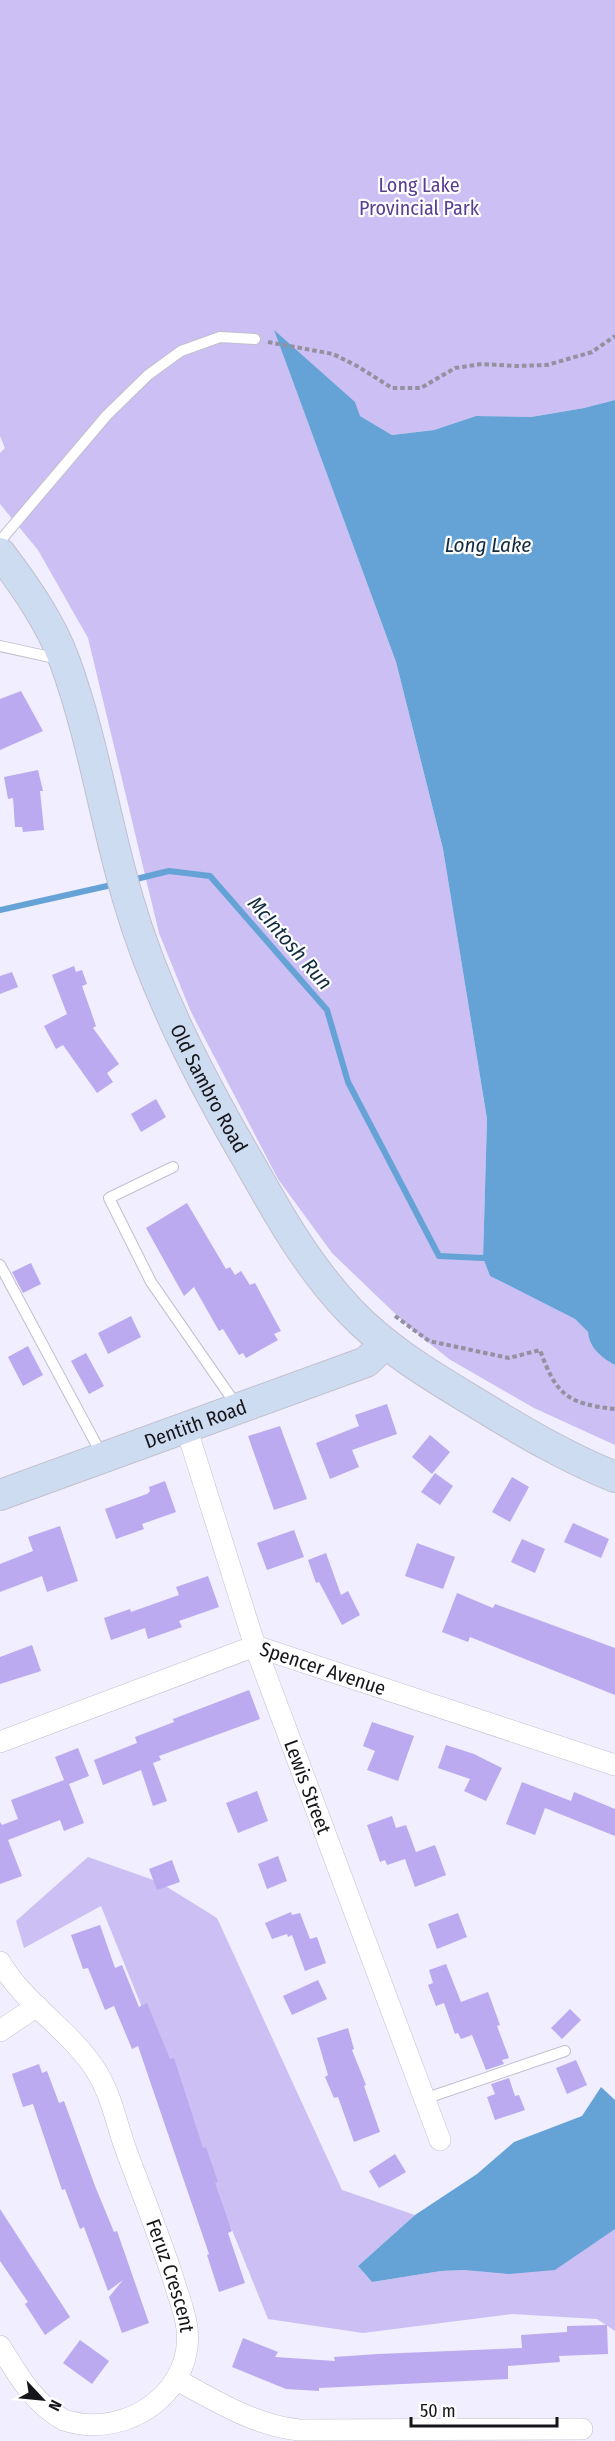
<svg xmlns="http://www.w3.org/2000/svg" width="615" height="2441" font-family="'Fira Sans Condensed',sans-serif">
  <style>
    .green { fill: #cbbff4 }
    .water { fill: #65a3d7 }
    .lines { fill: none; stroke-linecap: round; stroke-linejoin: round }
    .stream { stroke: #65a3d7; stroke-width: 6 }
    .building { fill: #bbaaf0 }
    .service-casing { stroke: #c2bfcf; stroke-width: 12 }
    .minor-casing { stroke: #c2bfcf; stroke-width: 22 }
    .secondary-casing { stroke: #c2bfcf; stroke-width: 32 }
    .path { stroke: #93919d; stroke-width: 4; stroke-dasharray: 4.5 3; stroke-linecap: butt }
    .service { stroke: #fff; stroke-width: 10 }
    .minor { stroke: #fff; stroke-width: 21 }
    .secondary { stroke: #cedcf2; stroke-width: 30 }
    .labels { text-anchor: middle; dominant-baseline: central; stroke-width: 4.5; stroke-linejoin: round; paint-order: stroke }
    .park-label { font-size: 20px; fill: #593e91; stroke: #fefefe }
    .street-label { font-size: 20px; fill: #16151a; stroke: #fefefe }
    .water-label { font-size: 21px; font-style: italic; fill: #112c42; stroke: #fefefe }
  </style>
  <rect width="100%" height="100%" fill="#f1eeff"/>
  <g class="green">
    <path d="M0,0H615V400L584,408L531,417L476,416L434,430L392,435L360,416L275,332L396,662L443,849L487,1119L483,1258L490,1276L575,1319L588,1332C589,1348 602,1358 615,1365V1445L534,1408L449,1359L408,1326L332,1253L278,1179L191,1012L159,933L88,638L38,550L0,504V453L5,448L0,436Z"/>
    <polygon points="88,1857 159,1882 217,1918 342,2190 415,2215 358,2266 372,2282 441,2271 465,2270 615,2229 615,2331 597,2319 512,2314 363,2333 268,2319 101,1906 24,1948 16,1921"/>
  </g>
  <g class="water">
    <path d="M274,330L355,402L360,416L392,435L434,430L476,416L531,417L584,408L615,400V1365C602,1358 589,1348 588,1332L575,1319L490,1276L483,1258L487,1119L443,849L396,662Z"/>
    <polygon points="601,2087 615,2100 615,2229 555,2270 509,2274 465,2270 441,2271 372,2282 358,2266 415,2215 477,2174 514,2142 582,2116"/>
  </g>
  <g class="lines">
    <g class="stream">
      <polyline points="132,880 169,871 210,876 327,1010 348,1082 439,1256 483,1258"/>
      <polyline points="0,910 116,884"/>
    </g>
  </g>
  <g class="building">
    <polygon points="21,691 43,731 0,750 0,699"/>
    <polygon points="38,770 43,791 40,791 44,830 23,832 22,827 15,827 13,798 8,799 4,777"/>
    <polygon points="74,966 76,972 82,970 87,984 82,986 96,1026 93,1028 119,1064 107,1073 113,1082 97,1093 63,1045 56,1049 44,1026 67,1014 52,975"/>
    <polygon points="12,972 18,987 0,994 0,976"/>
    <polygon points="156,1099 166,1117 141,1132 131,1114"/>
    <polygon points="187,1203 226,1269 230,1267 235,1275 241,1271 250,1285 255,1283 281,1331 274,1334 278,1340 246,1358 243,1353 239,1355 223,1329 219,1331 194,1287 184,1296 146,1228"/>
    <polygon points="31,1263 41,1284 23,1293 12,1272"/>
    <polygon points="131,1316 141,1337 108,1354 98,1333"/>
    <polygon points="28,1346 43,1375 23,1386 8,1357"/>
    <polygon points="86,1353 104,1386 89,1394 71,1361"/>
    <polygon points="387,1404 397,1434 352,1450 359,1467 330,1479 316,1443 359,1426 355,1415"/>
    <polygon points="280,1426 307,1499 274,1510 248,1436"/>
    <polygon points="430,1435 450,1452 432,1474 412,1457"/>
    <polygon points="435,1473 453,1486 440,1505 421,1492"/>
    <polygon points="512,1477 529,1487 510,1522 492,1512"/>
    <polygon points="165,1481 176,1512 142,1524 144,1529 116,1539 105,1509 147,1494 150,1491 149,1487"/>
    <polygon points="573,1523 609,1539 601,1558 564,1542"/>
    <polygon points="60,1526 78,1581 47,1592 42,1576 0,1592 0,1564 33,1551 28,1537"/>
    <polygon points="294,1530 304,1557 267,1570 257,1543"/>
    <polygon points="522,1539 545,1549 535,1573 511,1562"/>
    <polygon points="417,1543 455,1557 443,1589 405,1576"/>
    <polygon points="326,1553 341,1595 348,1591 360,1615 342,1625 319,1582 316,1583 308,1560"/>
    <polygon points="208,1576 219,1607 179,1621 182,1627 148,1639 145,1628 111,1640 104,1618 130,1609 131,1612 179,1595 176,1587"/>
    <polygon points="457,1593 493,1608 495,1604 615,1648 615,1695 470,1637 468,1642 442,1632"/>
    <polygon points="32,1645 41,1671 0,1684 0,1657"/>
    <polygon points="249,1690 260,1719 159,1756 161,1760 153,1763 167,1801 153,1806 141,1770 103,1785 94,1760 137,1743 135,1737 174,1722 173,1719"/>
    <polygon points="372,1722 414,1736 398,1781 367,1770 375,1751 363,1746"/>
    <polygon points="446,1745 474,1754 502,1768 486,1801 464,1791 470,1779 438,1768"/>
    <polygon points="78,1748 89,1776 69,1784 84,1823 64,1831 60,1820 8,1840 22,1876 0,1884 0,1822 2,1825 18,1819 11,1800 64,1780 55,1757"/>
    <polygon points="522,1782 571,1801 574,1792 615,1809 615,1836 545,1808 535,1835 506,1824"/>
    <polygon points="257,1791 268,1821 238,1833 226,1803"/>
    <polygon points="392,1816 396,1828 406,1825 416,1852 435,1845 446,1875 415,1887 405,1859 387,1865 385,1860 380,1862 367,1825"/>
    <polygon points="278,1856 287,1881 267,1889 258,1864"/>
    <polygon points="172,1860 180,1882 157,1890 149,1869"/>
    <polygon points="291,1912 292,1915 300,1913 310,1939 317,1937 326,1963 305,1971 292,1935 288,1937 287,1934 272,1939 265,1923"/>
    <polygon points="458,1913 467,1937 437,1949 428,1924"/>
    <polygon points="100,1925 115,1968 122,1965 139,2007 147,2003 170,2059 174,2058 203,2148 206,2147 218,2182 215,2183 232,2231 228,2233 245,2283 219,2292 207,2255 209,2254 138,2046 132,2049 114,2006 105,2010 88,1968 83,1969 71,1935"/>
    <polygon points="446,1964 461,2002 488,1992 500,2025 497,2026 509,2058 502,2060 504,2064 486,2070 472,2035 461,2039 458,2033 455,2034 444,2003 436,2006 428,1985 433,1983 429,1970"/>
    <polygon points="318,1980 327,1999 292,2015 283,1996"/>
    <polygon points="570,2009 581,2020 562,2039 551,2028"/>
    <polygon points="348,2028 354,2049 352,2050 366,2085 364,2086 380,2132 354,2142 338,2097 334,2098 325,2077 328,2075 317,2038"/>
    <polygon points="576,2060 587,2085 567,2094 556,2068"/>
    <polygon points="39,2064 42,2073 47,2071 59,2103 64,2101 95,2186 114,2232 117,2231 149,2323 122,2333 109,2297 123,2280 108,2291 84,2227 80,2229 65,2189 62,2190 33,2104 23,2107 12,2074"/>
    <polygon points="509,2078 515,2096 519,2095 525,2110 495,2120 487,2097 495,2094 491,2084"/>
    <polygon points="395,2154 406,2172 379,2188 369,2171"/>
    <polygon points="0,2209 70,2317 45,2335 25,2304 28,2302 0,2261"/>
    <polygon points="607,2325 608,2354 559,2356 560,2362 508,2366 508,2379 319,2388 319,2391 286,2389 232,2367 243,2338 278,2352 275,2357 335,2361 334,2357 378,2354 522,2348 521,2335 567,2332 567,2326"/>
    <polygon points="80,2340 109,2361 92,2384 63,2363"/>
  </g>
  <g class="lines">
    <g class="service-casing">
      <g id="service">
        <polyline points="0,541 107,415 148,375 181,351 220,337 255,339"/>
        <polyline points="0,646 59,659"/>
        <polyline points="173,1167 109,1198 151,1282 237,1406"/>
        <polyline points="0,1265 102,1455"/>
        <polyline points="424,2099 565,2051"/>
      </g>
    </g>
    <g class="minor-casing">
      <g id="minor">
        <path id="s1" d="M186,1427L255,1646L440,2140"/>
        <path id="s2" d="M0,1742L255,1646L615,1765"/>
        <path id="s3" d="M0,1962C24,2003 66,2027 93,2066C112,2094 115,2120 126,2150C142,2193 159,2235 173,2278C177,2292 183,2307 186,2322C199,2388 129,2441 64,2420C33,2403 18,2375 0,2346"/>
        <polyline points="0,2031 37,2006"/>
        <path d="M177,2380C216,2401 254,2425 299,2430L582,2429"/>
      </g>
    </g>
    <g class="secondary-casing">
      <g id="secondary">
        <path id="s4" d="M0,553C25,586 51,623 65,662C93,739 105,821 128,899C155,992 200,1078 249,1162C278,1214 308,1267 350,1311C388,1351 435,1378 481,1406C525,1433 568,1458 615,1477"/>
        <path id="s5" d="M0,1495L366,1362L385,1344"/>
      </g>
    </g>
    <g class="path">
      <polyline points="268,342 333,354 357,366 392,388 421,388 455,368 482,364 515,366 547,365 592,352 615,336"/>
      <path d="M395,1316L429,1341L509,1358L540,1350C556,1395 568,1404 615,1409"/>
    </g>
    <use href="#service" class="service"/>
    <use href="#minor" class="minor"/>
    <use href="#secondary" class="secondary"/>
  </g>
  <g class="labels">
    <g class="park-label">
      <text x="419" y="185">Long Lake<tspan x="419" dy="23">Provincial Park</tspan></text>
    </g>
    <g class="street-label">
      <text stroke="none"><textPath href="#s4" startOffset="579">Old Sambro Road</textPath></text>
      <text stroke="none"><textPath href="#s5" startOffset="208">Dentith Road</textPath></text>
      <text stroke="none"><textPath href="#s2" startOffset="344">Spencer Avenue</textPath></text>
      <text stroke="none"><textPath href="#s1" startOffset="380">Lewis Street</textPath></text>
      <text stroke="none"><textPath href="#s3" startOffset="364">Feruz Crescent</textPath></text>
    </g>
    <g class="water-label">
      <text x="488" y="545">Long Lake</text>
      <text transform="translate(290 943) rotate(49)">McIntosh Run</text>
    </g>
  </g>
  <g transform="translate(42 2399) rotate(116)" stroke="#fefefe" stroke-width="4.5" paint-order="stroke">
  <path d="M0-4.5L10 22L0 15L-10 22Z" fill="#16151a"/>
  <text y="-9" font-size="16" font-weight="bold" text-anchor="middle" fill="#16151a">N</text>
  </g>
  <path d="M411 2417v9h146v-9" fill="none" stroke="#16151a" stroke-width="3"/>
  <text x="420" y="2417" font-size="18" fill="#16151a" stroke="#fefefe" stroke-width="4.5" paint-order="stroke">50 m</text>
</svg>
